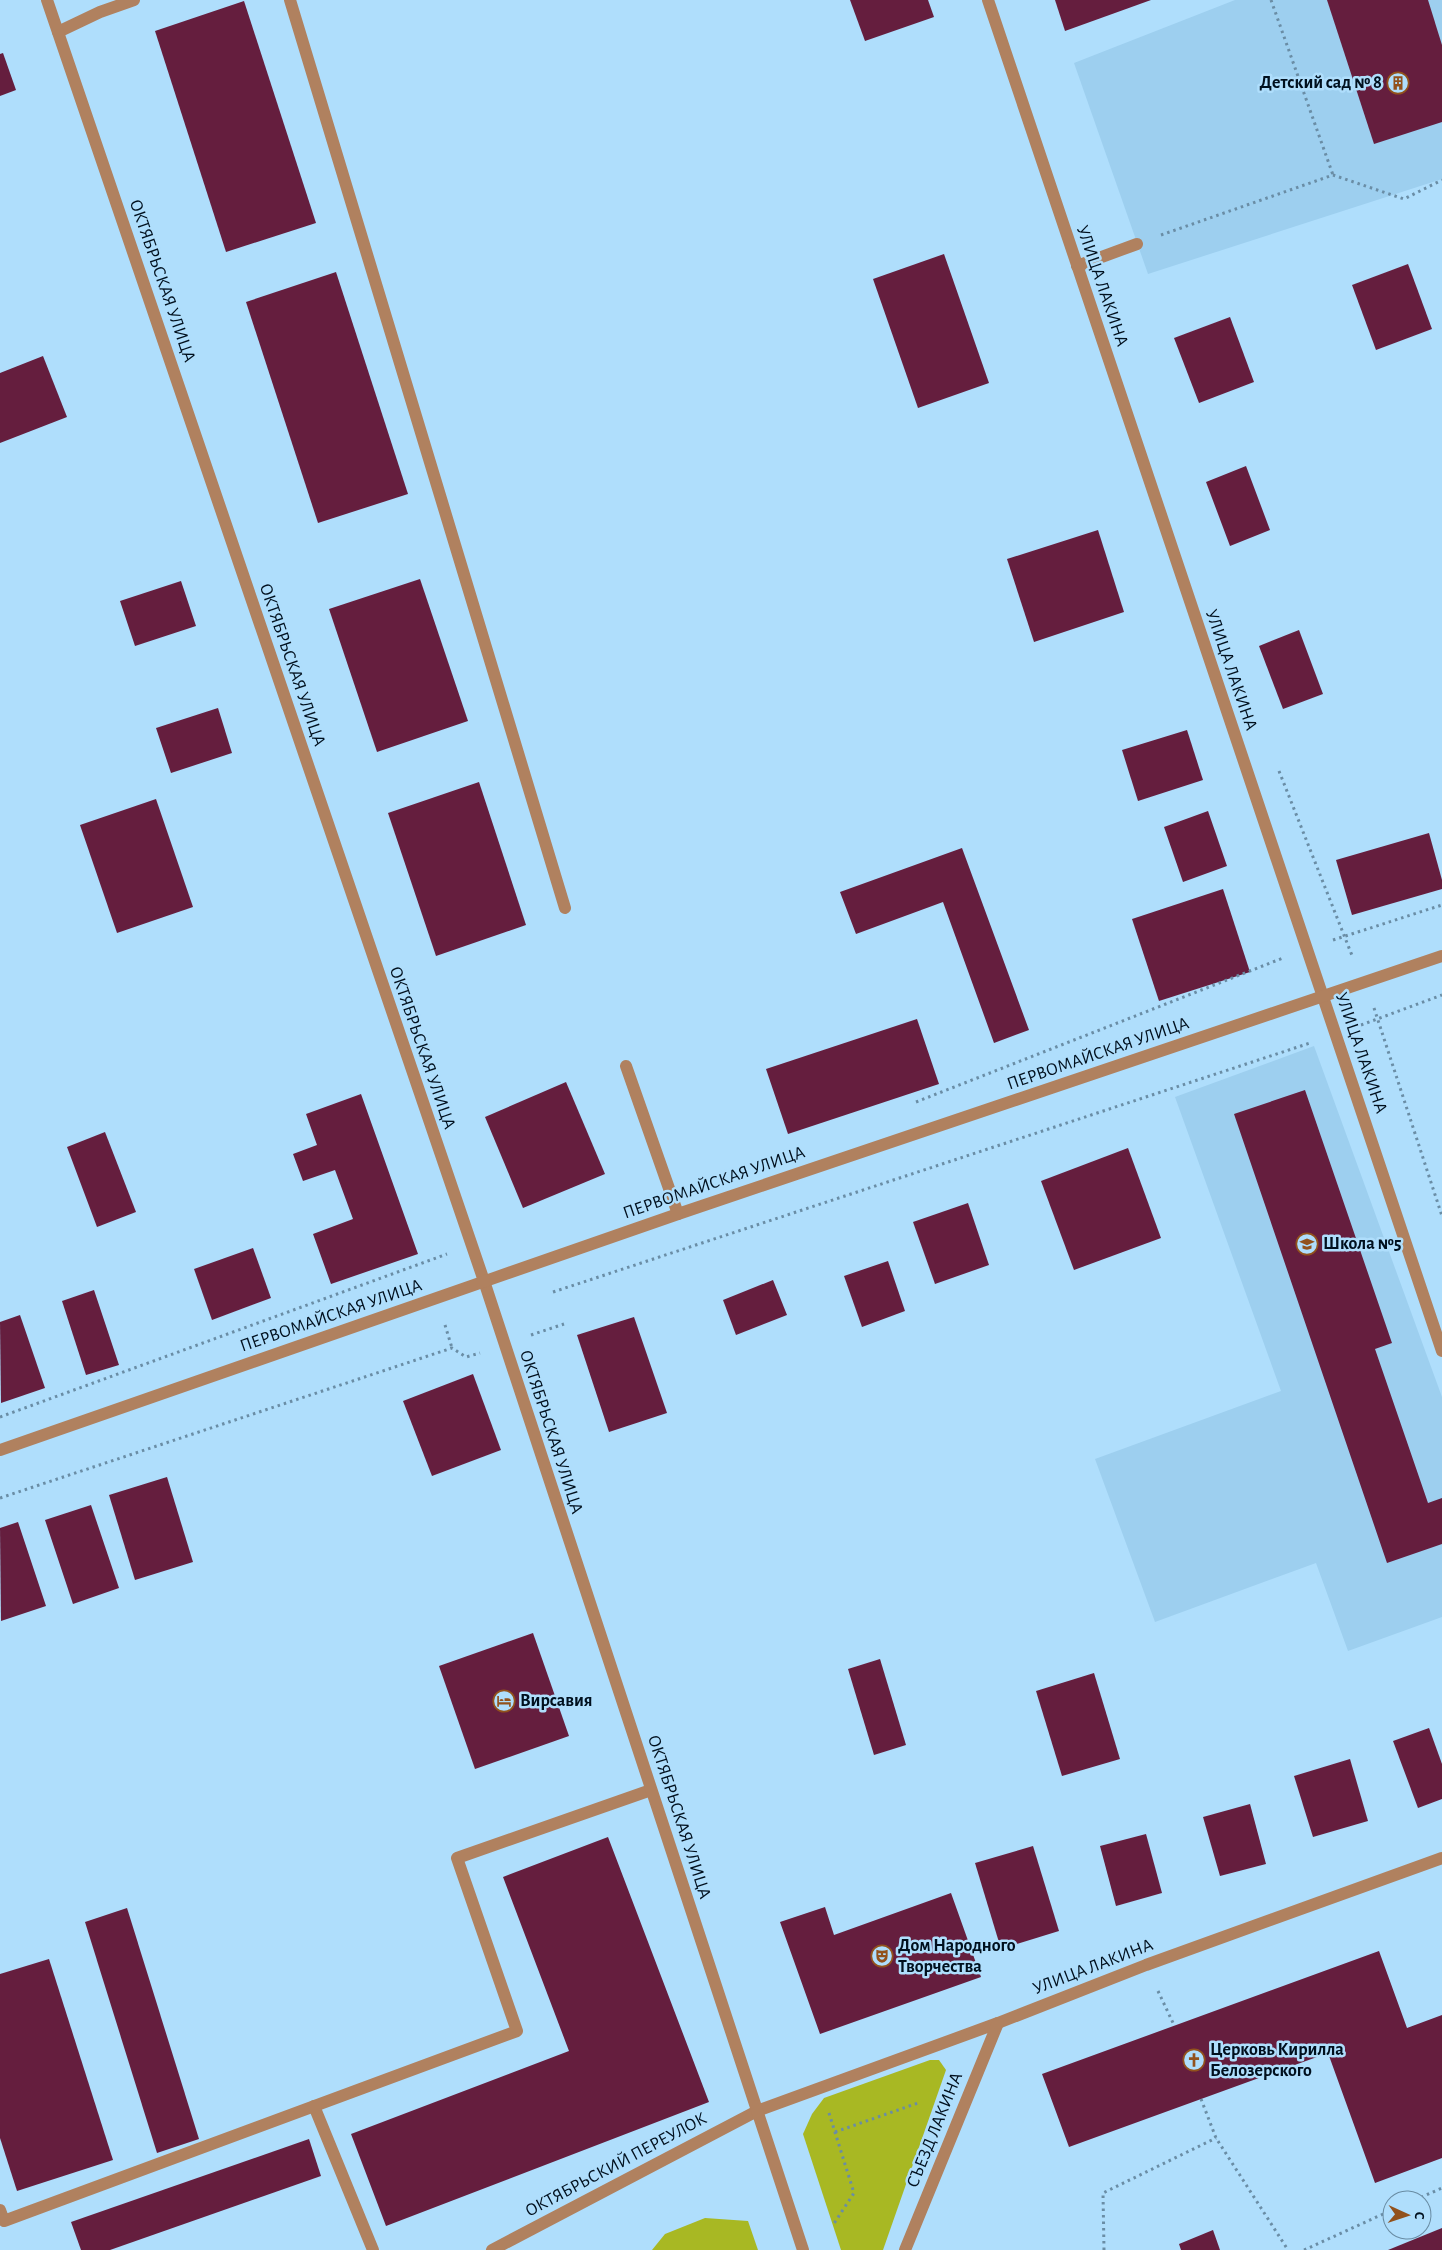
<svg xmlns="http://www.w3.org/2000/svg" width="1442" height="2250" font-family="'Alegreya Sans',sans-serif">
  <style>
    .built { fill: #9dcfef }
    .green { fill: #a8b823 }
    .building { fill: #651e3e }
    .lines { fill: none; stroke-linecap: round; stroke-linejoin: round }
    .path { stroke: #6a8da5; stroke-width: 3; stroke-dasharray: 2.5 4; stroke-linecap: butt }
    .service { stroke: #b0815f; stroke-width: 12 }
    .minor { stroke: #b0815f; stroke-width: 12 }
    .tertiary { stroke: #b0815f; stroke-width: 12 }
    .labels { text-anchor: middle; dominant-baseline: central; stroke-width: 5; stroke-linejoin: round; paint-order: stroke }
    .poi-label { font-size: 18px; font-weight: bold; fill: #00101e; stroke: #afdefc; text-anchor: start }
    .street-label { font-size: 18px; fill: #00101e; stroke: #afdefc }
  </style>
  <rect width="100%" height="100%" fill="#afdefc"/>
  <g class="built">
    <polygon points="1235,0 1442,0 1442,179 1148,274 1074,63"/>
    <polygon points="1314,1046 1442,1397 1442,1617 1348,1651 1316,1563 1155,1622 1095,1459 1281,1391 1175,1097"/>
  </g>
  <g class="green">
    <polygon points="930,2060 939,2060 946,2070 883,2250 841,2250 803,2134 812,2114 824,2098"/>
    <polygon points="705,2218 748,2221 758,2250 652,2250 665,2234"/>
  </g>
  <g class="building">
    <polygon points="850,0 928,0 934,17 865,41"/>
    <polygon points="1055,0 1151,0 1065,31"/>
    <polygon points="1327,0 1428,0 1442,45 1442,122 1374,144"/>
    <polygon points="244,1 316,223 226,252 155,31"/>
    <polygon points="3,53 16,90 0,96 0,54"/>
    <polygon points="944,254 989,383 918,408 873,279"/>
    <polygon points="1408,264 1432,329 1376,350 1352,285"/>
    <polygon points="336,272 408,494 318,523 246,302"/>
    <polygon points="1230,317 1254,382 1199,403 1174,338"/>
    <polygon points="43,356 67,417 0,443 0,373"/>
    <polygon points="1246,466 1270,530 1230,546 1206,482"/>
    <polygon points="1098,530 1124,612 1034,642 1007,559"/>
    <polygon points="420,579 468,721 377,752 329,609"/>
    <polygon points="181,581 196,626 135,646 120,601"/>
    <polygon points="1299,630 1323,694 1283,709 1259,646"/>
    <polygon points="218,708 232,753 171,773 156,728"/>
    <polygon points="1187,730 1203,780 1138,801 1122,750"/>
    <polygon points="479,782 526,925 436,956 388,813"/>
    <polygon points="156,799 193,907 117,933 80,825"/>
    <polygon points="1208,811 1227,866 1183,882 1164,827"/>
    <polygon points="1429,833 1442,880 1442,889 1352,915 1336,860"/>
    <polygon points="962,848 1029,1030 994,1043 943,902 856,934 840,892"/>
    <polygon points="1223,889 1250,972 1159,1001 1132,919"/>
    <polygon points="917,1019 939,1084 788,1134 766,1069"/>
    <polygon points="566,1082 605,1174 523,1208 485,1117"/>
    <polygon points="1305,1090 1392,1343 1375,1349 1428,1503 1442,1498 1442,1544 1387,1563 1234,1114"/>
    <polygon points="361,1094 418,1254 331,1284 313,1234 353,1219 335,1170 303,1181 293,1154 317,1145 306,1114"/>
    <polygon points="105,1132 136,1212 97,1227 67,1147"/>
    <polygon points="1128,1148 1161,1238 1074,1270 1041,1181"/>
    <polygon points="968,1203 989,1265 935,1284 913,1222"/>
    <polygon points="253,1248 271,1298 212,1320 194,1269"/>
    <polygon points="888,1261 905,1311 862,1327 844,1276"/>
    <polygon points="773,1280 787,1315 736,1335 723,1300"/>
    <polygon points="94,1290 119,1365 86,1375 62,1301"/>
    <polygon points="20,1315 45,1388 1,1403 0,1322"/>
    <polygon points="634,1317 667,1413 609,1432 577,1335"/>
    <polygon points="473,1374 501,1450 432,1476 403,1401"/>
    <polygon points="167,1477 193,1562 135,1580 109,1495"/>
    <polygon points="91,1505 119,1588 73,1604 45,1520"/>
    <polygon points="18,1522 46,1606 1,1621 0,1528"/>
    <polygon points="533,1633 569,1736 475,1769 439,1666"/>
    <polygon points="880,1659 906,1745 874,1755 848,1669"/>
    <polygon points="1094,1673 1120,1759 1062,1776 1036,1691"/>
    <polygon points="1429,1728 1442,1764 1442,1799 1418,1808 1393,1741"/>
    <polygon points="1350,1759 1368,1821 1313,1837 1294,1776"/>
    <polygon points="1250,1804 1266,1864 1220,1876 1203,1817"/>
    <polygon points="1146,1834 1162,1893 1116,1906 1100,1846"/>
    <polygon points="608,1837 709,2102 386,2226 351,2134 569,2051 503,1877"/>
    <polygon points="1033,1846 1059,1931 1001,1949 975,1863"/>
    <polygon points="951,1893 981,1977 820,2034 780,1922 825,1907 834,1935"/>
    <polygon points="127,1908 199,2139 157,2153 85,1922"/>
    <polygon points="1379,1951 1407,2028 1442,2015 1442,2158 1375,2183 1328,2053 1069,2147 1042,2074"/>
    <polygon points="49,1959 113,2160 17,2191 0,2138 0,1974"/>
    <polygon points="309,2139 321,2176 110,2250 81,2250 71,2222"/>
    <polygon points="1442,2228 1442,2250 1388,2250"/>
    <polygon points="1213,2230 1220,2250 1181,2250 1179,2244"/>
  </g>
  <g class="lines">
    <g class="path">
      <polyline points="1271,0 1333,175"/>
      <polyline points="1161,235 1333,175 1404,199 1442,180"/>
      <polyline points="1279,771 1353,958"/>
      <polyline points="1333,940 1442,905"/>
      <polyline points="1374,1008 1442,1216"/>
      <polyline points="1361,1025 1442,995"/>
      <polyline points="916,1102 1283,958"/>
      <polyline points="553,1292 1310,1043"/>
      <polyline points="445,1325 452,1348"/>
      <polyline points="531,1335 564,1324"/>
      <polyline points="0,1417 447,1254"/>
      <polyline points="0,1498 452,1348 466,1357 480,1353"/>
      <polyline points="1158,1991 1174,2025"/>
      <polyline points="1201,2099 1216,2138 1288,2250"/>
      <polyline points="829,2113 854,2193 833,2225"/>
      <polyline points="835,2132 918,2103"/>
      <polyline points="1415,2200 1442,2188"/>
      <polyline points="1104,2250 1103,2193 1216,2138"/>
      <polyline points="1304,2250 1392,2210"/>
    </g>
    <g class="service">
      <polyline points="290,0 565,908"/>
      <polyline points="58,32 100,12 134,0"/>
      <polyline points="1077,266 1137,244"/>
      <polyline points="626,1066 678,1214"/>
      <polyline points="314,2106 373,2250"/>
      <polyline points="0,2210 4,2221 517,2031 457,1858 651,1790"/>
    </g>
    <g class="minor">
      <polyline points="988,0 1442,1351"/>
      <polyline points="492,2250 757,2111 998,2023 1146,1965 1442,1858"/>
      <polyline points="905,2250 998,2023"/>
    </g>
    <g class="tertiary">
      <polyline points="47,0 484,1281 803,2250"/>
      <polyline points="0,1450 678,1214 1442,956"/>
    </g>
  </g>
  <defs>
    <g id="building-ring" transform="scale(1.125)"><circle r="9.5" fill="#afdefc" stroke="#92521c" stroke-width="1.5"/><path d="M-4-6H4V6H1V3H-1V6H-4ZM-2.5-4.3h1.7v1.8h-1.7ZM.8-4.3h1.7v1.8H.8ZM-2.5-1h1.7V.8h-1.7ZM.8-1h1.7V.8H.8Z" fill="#92521c"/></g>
    <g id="school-ring" transform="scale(1.125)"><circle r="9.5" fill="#afdefc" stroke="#92521c" stroke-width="1.5"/><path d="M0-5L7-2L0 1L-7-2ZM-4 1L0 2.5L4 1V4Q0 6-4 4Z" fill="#92521c"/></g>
    <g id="hotel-ring" transform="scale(1.125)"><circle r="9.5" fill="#afdefc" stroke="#92521c" stroke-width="1.5"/><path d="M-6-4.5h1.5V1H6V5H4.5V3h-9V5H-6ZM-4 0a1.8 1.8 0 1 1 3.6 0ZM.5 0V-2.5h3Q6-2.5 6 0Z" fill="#92521c"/></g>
    <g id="theatre-ring" transform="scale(1.125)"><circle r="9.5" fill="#afdefc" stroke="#92521c" stroke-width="1.5"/><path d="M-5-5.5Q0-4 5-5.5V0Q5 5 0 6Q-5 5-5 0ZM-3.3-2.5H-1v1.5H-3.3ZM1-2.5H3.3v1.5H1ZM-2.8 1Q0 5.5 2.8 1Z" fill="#92521c"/></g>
    <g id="church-ring" transform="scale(1.125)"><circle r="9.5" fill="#afdefc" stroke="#92521c" stroke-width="1.5"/><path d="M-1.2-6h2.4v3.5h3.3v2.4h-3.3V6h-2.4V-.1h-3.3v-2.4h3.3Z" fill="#92521c"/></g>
  </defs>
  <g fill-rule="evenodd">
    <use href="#building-ring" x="1398" y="83"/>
    <use href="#school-ring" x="1307" y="1244"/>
    <use href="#hotel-ring" x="504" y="1701"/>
    <use href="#theatre-ring" x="882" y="1956"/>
    <use href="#church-ring" x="1194" y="2060"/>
  </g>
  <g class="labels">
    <g class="poi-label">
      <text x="1382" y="83" text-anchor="end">Детский сад № 8</text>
      <text x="1323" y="1244">Школа №5</text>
      <text x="520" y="1701">Вирсавия</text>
      <text x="898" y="1946">Дом Народного<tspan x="898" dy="21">Творчества</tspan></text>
      <text x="1210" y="2050">Церковь Кирилла<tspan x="1210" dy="21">Белозерского</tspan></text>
    </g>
    <g class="street-label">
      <text transform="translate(162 281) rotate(71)">ОКТЯБРЬСКАЯ УЛИЦА</text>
      <text transform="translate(1102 286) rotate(71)">УЛИЦА ЛАКИНА</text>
      <text transform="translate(292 665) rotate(71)">ОКТЯБРЬСКАЯ УЛИЦА</text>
      <text transform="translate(1231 670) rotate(71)">УЛИЦА ЛАКИНА</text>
      <text transform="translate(422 1048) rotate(71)">ОКТЯБРЬСКАЯ УЛИЦА</text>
      <text transform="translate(1361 1053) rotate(71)">УЛИЦА ЛАКИНА</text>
      <text transform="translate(1098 1054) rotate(-19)">ПЕРВОМАЙСКАЯ УЛИЦА</text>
      <text transform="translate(714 1183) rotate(-19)">ПЕРВОМАЙСКАЯ УЛИЦА</text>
      <text transform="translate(331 1316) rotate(-19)">ПЕРВОМАЙСКАЯ УЛИЦА</text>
      <text transform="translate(551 1432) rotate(72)">ОКТЯБРЬСКАЯ УЛИЦА</text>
      <text transform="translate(679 1817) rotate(72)">ОКТЯБРЬСКАЯ УЛИЦА</text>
      <text transform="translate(1093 1967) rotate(-21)">УЛИЦА ЛАКИНА</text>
      <text transform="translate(935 2130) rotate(-68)">СЪЕЗД ЛАКИНА</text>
      <text transform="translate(616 2165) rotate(-28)">ОКТЯБРЬСКИЙ ПЕРЕУЛОК</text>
    </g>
  </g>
  <g transform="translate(1407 2215) rotate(93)"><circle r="24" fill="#afdefc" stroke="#698ca3"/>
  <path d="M0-4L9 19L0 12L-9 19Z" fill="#92521c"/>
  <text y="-8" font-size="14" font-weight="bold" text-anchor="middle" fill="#00101e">С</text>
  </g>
</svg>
